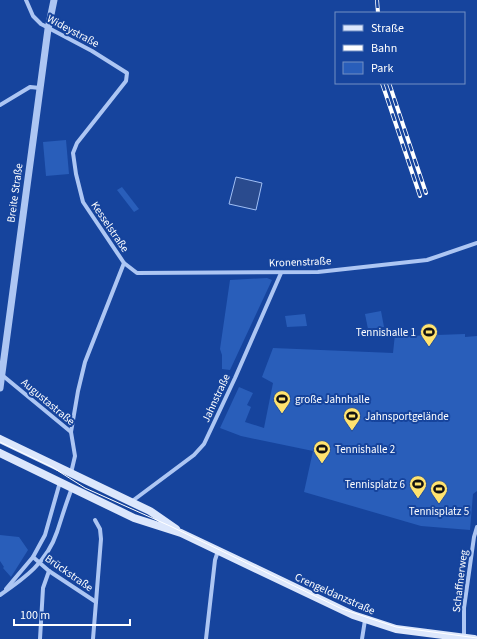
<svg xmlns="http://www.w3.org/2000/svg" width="477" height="639" font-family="'Source Sans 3',sans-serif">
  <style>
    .green { fill: #295eba }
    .water { fill: #2a4b8e; stroke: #a0bff5 }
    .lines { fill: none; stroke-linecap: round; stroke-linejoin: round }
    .minor { stroke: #adc6f3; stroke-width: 4 }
    .tertiary { stroke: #adc6f3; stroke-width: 7 }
    .secondary { stroke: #dce7fc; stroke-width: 8 }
    .tram { stroke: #fff; stroke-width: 1 }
    .rail-casing { stroke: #fff; stroke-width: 4 }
    .rail { stroke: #16449d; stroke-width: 2.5; stroke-dasharray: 8; stroke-linecap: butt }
    .labels { text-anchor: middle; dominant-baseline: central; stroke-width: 4; stroke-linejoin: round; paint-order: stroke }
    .street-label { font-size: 11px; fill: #fff; stroke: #16449d }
    .poi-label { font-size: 11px; fill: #fff; stroke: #16449d; text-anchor: start }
  </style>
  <rect width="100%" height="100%" fill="#16449d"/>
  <g class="green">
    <polygon points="66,140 69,174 46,176 43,142"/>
    <polygon points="122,187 139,209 134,212 117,190"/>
    <polygon points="267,278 272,280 230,370 222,369 222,355 220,349 230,280"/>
    <polygon points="381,311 384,327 368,329 365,314"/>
    <polygon points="305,314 307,326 287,327 285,316"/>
    <polygon points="395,334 409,336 465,334 465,337 477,336 477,491 473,494 470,530 421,526 304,492 313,451 241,436 220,428 239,387 253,393 247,405 251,407 245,422 264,428 273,383 262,377 273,348 393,353"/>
    <polygon points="0,535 19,537 28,550 11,577 3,568 4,567 0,561"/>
  </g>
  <polygon class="water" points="236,177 262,183 256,210 229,204"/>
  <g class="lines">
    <g class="minor">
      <polyline points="26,0 33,16 41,24 92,51 127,73 126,81 77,143 73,153 76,174 83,202 124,263 137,273 318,272 427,260 477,243"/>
      <polyline points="0,105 30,87 40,88"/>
      <polyline points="2,375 71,432"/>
      <polyline points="71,473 75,456 71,432 78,391 85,362 124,263"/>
      <polyline points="131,502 194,455 204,444 235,378 281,273"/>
      <polyline points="95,520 100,529 101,539 96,602"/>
      <polyline points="33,557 49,571 96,602 93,639"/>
      <polyline points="6,589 33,557 45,535 60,482"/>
      <path d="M0,595C25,578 47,562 57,532C62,517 66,503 72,488"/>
      <polyline points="464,637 464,608 474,537 477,527"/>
      <polyline points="40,639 43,588 49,571"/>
      <polyline points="206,639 215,560 218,551"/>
      <polyline points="362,639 365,620"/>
    </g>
    <polyline class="tertiary" points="0,388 48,29 54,0"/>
    <g class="secondary">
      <polyline points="0,439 150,511 176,529"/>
      <polyline points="0,453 134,518 181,533 353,615 396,629 474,639"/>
    </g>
    <polyline class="tram" points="0,442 52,467 85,488 170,526 342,609 396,627 477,638"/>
    <g class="rail-casing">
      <g id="rail">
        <polyline points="377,0 378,13"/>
        <polyline points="382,83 420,196"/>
        <polyline points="389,83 426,193"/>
      </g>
    </g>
    <use href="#rail" class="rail"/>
  </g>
  <defs>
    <g id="stadium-pin" transform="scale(0.9)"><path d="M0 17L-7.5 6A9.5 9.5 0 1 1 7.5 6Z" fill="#ffe36f" stroke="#16449d"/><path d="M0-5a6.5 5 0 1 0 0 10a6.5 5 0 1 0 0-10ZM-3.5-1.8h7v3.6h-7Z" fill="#111"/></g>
  </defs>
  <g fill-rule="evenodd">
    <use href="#stadium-pin" x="429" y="332"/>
    <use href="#stadium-pin" x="282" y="399"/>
    <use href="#stadium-pin" x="352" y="416"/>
    <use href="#stadium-pin" x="322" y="449"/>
    <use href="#stadium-pin" x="418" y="484"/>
    <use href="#stadium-pin" x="439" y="489"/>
  </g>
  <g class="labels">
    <g class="street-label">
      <text transform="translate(73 31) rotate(28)">Wideystraße</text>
      <text transform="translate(15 193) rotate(-82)">Breite Straße</text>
      <text transform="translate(110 227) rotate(56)">Kesselstraße</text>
      <text transform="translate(300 262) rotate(-2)">Kronenstraße</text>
      <text transform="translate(216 398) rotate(-65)">Jahnstraße</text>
      <text transform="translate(48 402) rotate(40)">Augustastraße</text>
      <text transform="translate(69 573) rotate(35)">Brückstraße</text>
      <text transform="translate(460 581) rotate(-83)">Schaffnerweg</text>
      <text transform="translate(335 594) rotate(24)">Crengeldanzstraße</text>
    </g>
    <g class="poi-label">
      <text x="416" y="332" text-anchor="end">Tennishalle 1</text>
      <text x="295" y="399">große Jahnhalle</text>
      <text x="365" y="416">Jahnsportgelände</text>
      <text x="335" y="449">Tennishalle 2</text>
      <text x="405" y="484" text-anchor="end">Tennisplatz 6</text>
      <text x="439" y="511" text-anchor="middle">Tennisplatz 5</text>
    </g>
  </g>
  <rect x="335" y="12" width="130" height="72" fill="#16449d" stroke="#738fc4"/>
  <rect x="343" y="25" width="20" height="6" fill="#dce7fc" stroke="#738fc4"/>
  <text x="371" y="32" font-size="12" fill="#ffffff">Straße</text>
  <rect x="343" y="45" width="20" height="6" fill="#ffffff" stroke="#738fc4"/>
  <text x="371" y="52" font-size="12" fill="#ffffff">Bahn</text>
  <rect x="343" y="62" width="20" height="12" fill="#295eba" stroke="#738fc4"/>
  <text x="371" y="72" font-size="12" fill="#ffffff">Park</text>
  <path d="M14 619v6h116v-6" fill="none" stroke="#ffffff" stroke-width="2"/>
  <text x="20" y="619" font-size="12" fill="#ffffff" stroke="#16449d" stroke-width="3" paint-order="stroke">100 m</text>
</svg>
